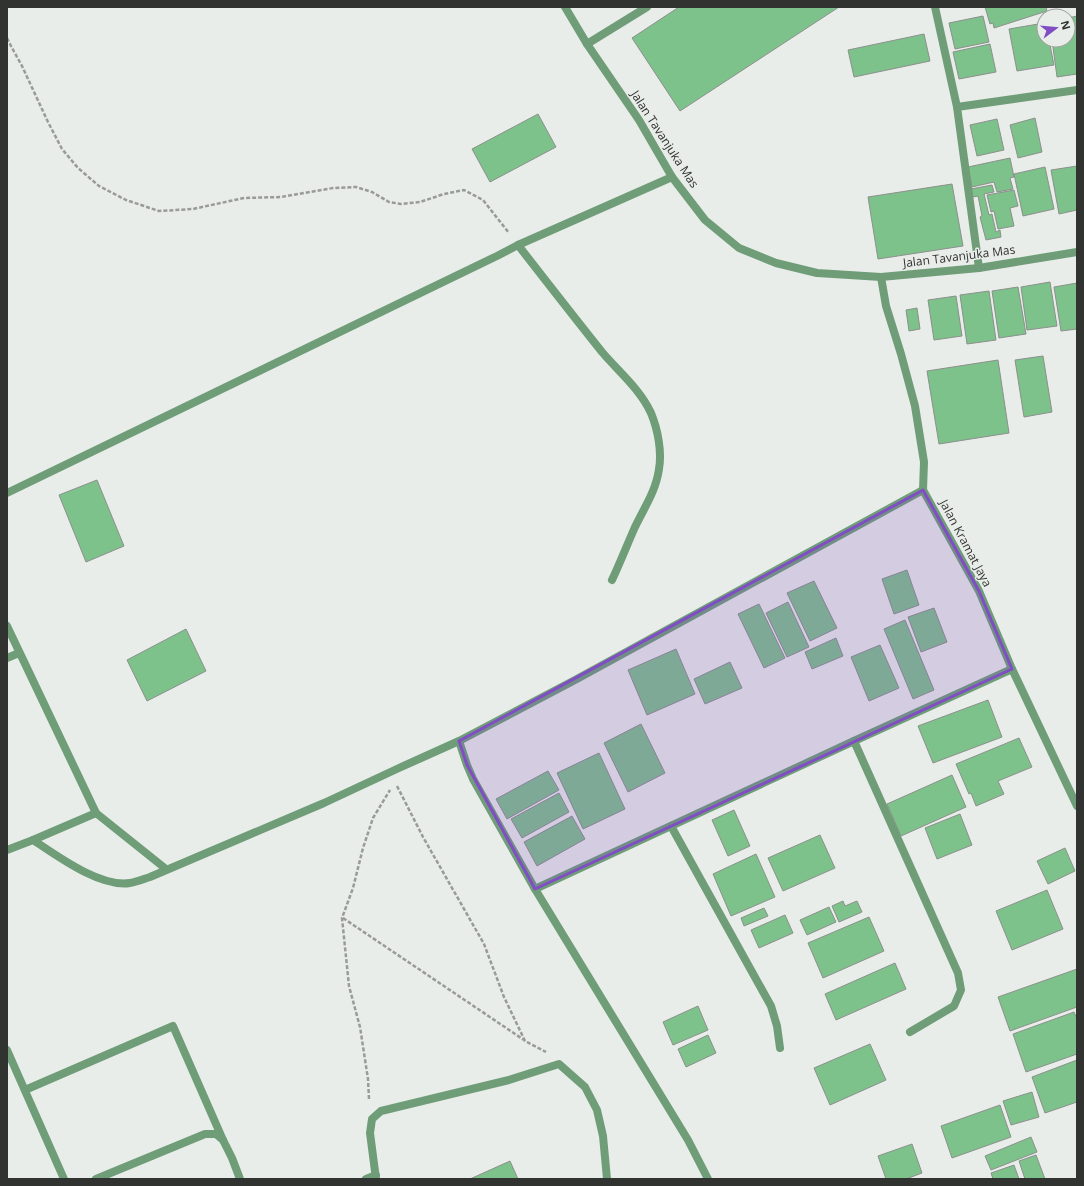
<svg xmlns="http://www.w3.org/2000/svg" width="1084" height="1186" font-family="'Open Sans',sans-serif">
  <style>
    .building { fill: #7dc18b; stroke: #8c908c }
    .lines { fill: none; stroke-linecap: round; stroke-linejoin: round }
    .path { stroke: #989b98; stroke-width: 2.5; stroke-dasharray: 4 2; stroke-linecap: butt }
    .street { stroke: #6f9d78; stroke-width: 8 }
    .marked { fill: #804dc5; fill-opacity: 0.2; stroke: #804dc5; stroke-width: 3; stroke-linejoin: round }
    .labels { text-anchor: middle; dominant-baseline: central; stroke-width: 3; stroke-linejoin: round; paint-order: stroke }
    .street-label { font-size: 12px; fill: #313331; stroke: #e9ede9 }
  </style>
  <rect width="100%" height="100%" fill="#e9ede9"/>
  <g class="building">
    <polygon points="679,7 839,7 680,111 632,38"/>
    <polygon points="985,7 1046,7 1047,11 994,28 993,23 990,24"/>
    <polygon points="983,16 989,42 955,49 949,23"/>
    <polygon points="1077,16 1077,74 1057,77 1052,40 1068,40 1068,18"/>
    <polygon points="1044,23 1044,40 1049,40 1054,65 1017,71 1009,29"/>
    <polygon points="924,34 930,61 854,77 848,50"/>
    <polygon points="990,44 996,72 959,79 953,52"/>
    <polygon points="538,114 556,147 490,182 472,149"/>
    <polygon points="1035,118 1042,152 1018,158 1010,125"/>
    <polygon points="997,119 1004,150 977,156 970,125"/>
    <polygon points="1010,158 1014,177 1010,178 1013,189 997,192 994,182 972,187 968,167"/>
    <polygon points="1077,166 1077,210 1059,214 1051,170"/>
    <polygon points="1045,167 1054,209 1023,216 1014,174"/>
    <polygon points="952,184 963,246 878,259 868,197"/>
    <polygon points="992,185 994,192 984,194 989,215 992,214 996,232 1000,230 1001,237 986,240 980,217 982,216 978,196 973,197 971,189"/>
    <polygon points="1014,190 1018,206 1010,208 1014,226 998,229 994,211 991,212 987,195"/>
    <polygon points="1050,282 1057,326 1027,330 1021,287"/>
    <polygon points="1077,283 1077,329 1061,331 1054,287"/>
    <polygon points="1018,287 1026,334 999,338 992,291"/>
    <polygon points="989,291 996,340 967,344 960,295"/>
    <polygon points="956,296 962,336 934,340 928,300"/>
    <polygon points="917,308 920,329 909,331 906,310"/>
    <polygon points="1043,356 1052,412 1024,417 1015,360"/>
    <polygon points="998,360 1009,433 939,444 927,371"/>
    <polygon points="97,480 124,546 86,562 59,495"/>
    <polygon points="907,570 919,605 894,614 882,579"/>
    <polygon points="814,581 837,628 810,641 787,593"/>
    <polygon points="788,602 809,647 787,657 766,613"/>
    <polygon points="759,604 785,658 764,668 738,614"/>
    <polygon points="934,608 947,642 921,652 908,617"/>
    <polygon points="905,620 934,690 913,699 884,629"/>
    <polygon points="186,629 206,671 147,701 127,660"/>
    <polygon points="836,638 843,656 812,669 805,652"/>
    <polygon points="880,645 899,688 869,701 851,657"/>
    <polygon points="676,649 695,694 647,715 628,670"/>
    <polygon points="730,662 742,688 705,704 694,679"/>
    <polygon points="988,700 1002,737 933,763 918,726"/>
    <polygon points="641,724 665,773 628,792 604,743"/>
    <polygon points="1019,738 1032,767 998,781 1004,794 976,806 971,793 969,794 956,764"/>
    <polygon points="599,753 625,809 583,829 557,773"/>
    <polygon points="548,771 559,790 507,819 496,799"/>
    <polygon points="952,775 966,807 901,836 887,804"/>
    <polygon points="559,793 569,812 522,838 511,819"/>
    <polygon points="734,810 750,846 728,856 712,820"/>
    <polygon points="960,814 972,845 937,859 925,828"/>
    <polygon points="572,816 585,839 537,866 524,842"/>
    <polygon points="820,835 835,868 783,891 768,858"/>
    <polygon points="1065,848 1075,871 1048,884 1037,861"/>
    <polygon points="756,854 775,897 731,916 713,874"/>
    <polygon points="1047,890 1063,929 1012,950 996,911"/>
    <polygon points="843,901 845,906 857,901 862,912 839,922 832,906"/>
    <polygon points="829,907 836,922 807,935 800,920"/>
    <polygon points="764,908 768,916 744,926 741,918"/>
    <polygon points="785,915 793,933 759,948 751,930"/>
    <polygon points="869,917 884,951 823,978 808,943"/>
    <polygon points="895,963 906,989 836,1020 825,994"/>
    <polygon points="1077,969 1077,1007 1010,1031 998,997"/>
    <polygon points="698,1006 708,1030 673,1045 663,1022"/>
    <polygon points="1074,1012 1077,1019 1077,1054 1026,1072 1013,1034"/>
    <polygon points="708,1035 716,1053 686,1067 678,1049"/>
    <polygon points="870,1044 886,1080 830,1105 814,1068"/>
    <polygon points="1077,1060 1077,1102 1045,1113 1032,1077"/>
    <polygon points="1032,1092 1039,1117 1011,1125 1003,1101"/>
    <polygon points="1000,1105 1011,1137 952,1158 941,1126"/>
    <polygon points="1031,1137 1037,1152 991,1170 985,1156"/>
    <polygon points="912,1144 922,1173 906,1179 886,1179 878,1156"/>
    <polygon points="1036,1155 1045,1179 1025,1179 1019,1161"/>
    <polygon points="510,1161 518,1179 470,1179"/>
    <polygon points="1014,1165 1019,1179 993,1179 991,1173"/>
  </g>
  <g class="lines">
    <g class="path">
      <polyline points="7,38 12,48 22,66 48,122 62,149 78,168 99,186 126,200 159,211 193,209 244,198 281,197 333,188 356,187 372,192 389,202 401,204 420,202 444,194 464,190 483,200 509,233"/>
      <polyline points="397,786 423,837 484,944 504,997 525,1041 546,1052"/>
      <polyline points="343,918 524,1040"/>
      <polyline points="369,1099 368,1079 360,1027 349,986 342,918 353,888 363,848 373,818 390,790"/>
    </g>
    <g class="street">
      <polyline points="565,7 587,44 639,120 672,177 705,220 739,248 776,263 817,273 881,277 979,268 1077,252"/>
      <polyline points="935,7 957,107 979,268"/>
      <polyline points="587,44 647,7"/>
      <polyline points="957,107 1077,90"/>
      <path d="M518,245C546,281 574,317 602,352C619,372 640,389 651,413C658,430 662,452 659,469C656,491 644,508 635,527C627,545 620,563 612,580"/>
      <polyline points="881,277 886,306 901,354 915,406 924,462 923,490 979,591 1012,669 1077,806"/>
      <polyline points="7,493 497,256 518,245 672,177"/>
      <polyline points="7,626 96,813 166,869"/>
      <polyline points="7,658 19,653"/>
      <polyline points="459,741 467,765 473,779 535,889 688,1140 708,1179"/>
      <polyline points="854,741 958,973 961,990 954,1006 910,1032"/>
      <polyline points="671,826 771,1006 777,1026 780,1048"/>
      <polyline points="33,840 96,813"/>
      <path d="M7,850L33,840C56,855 100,888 130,883C137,882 144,879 150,877L324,803L399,768L459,741L575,680L923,490"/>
      <polyline points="535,889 854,741 1012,669"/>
      <polyline points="7,1050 64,1179"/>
      <polyline points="25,1090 173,1026 223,1140"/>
      <polyline points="96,1179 205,1134 216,1134 223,1140 232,1158 240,1179"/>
      <polyline points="366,1179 376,1175"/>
      <polyline points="376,1179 370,1133 372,1119 381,1111 509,1080 559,1064 585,1087 597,1110 603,1136 607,1179"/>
    </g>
  </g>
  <path class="marked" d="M923,490L979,591L1012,669L535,889L467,765L459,741Z"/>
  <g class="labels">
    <g class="street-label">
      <text transform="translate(665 139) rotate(57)">Jalan Tavanjuka Mas</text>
      <text transform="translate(959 256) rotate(-7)">Jalan Tavanjuka Mas</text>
      <text transform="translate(966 543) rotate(62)">Jalan Kramat Jaya</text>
    </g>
  </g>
  <rect width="1084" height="1186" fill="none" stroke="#313331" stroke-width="16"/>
  <g transform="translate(1056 28) rotate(74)"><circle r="19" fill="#e9ede9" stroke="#9fa39f"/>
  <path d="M0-3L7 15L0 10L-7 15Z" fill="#804dc5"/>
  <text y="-6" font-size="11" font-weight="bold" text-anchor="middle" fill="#313331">N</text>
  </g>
</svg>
